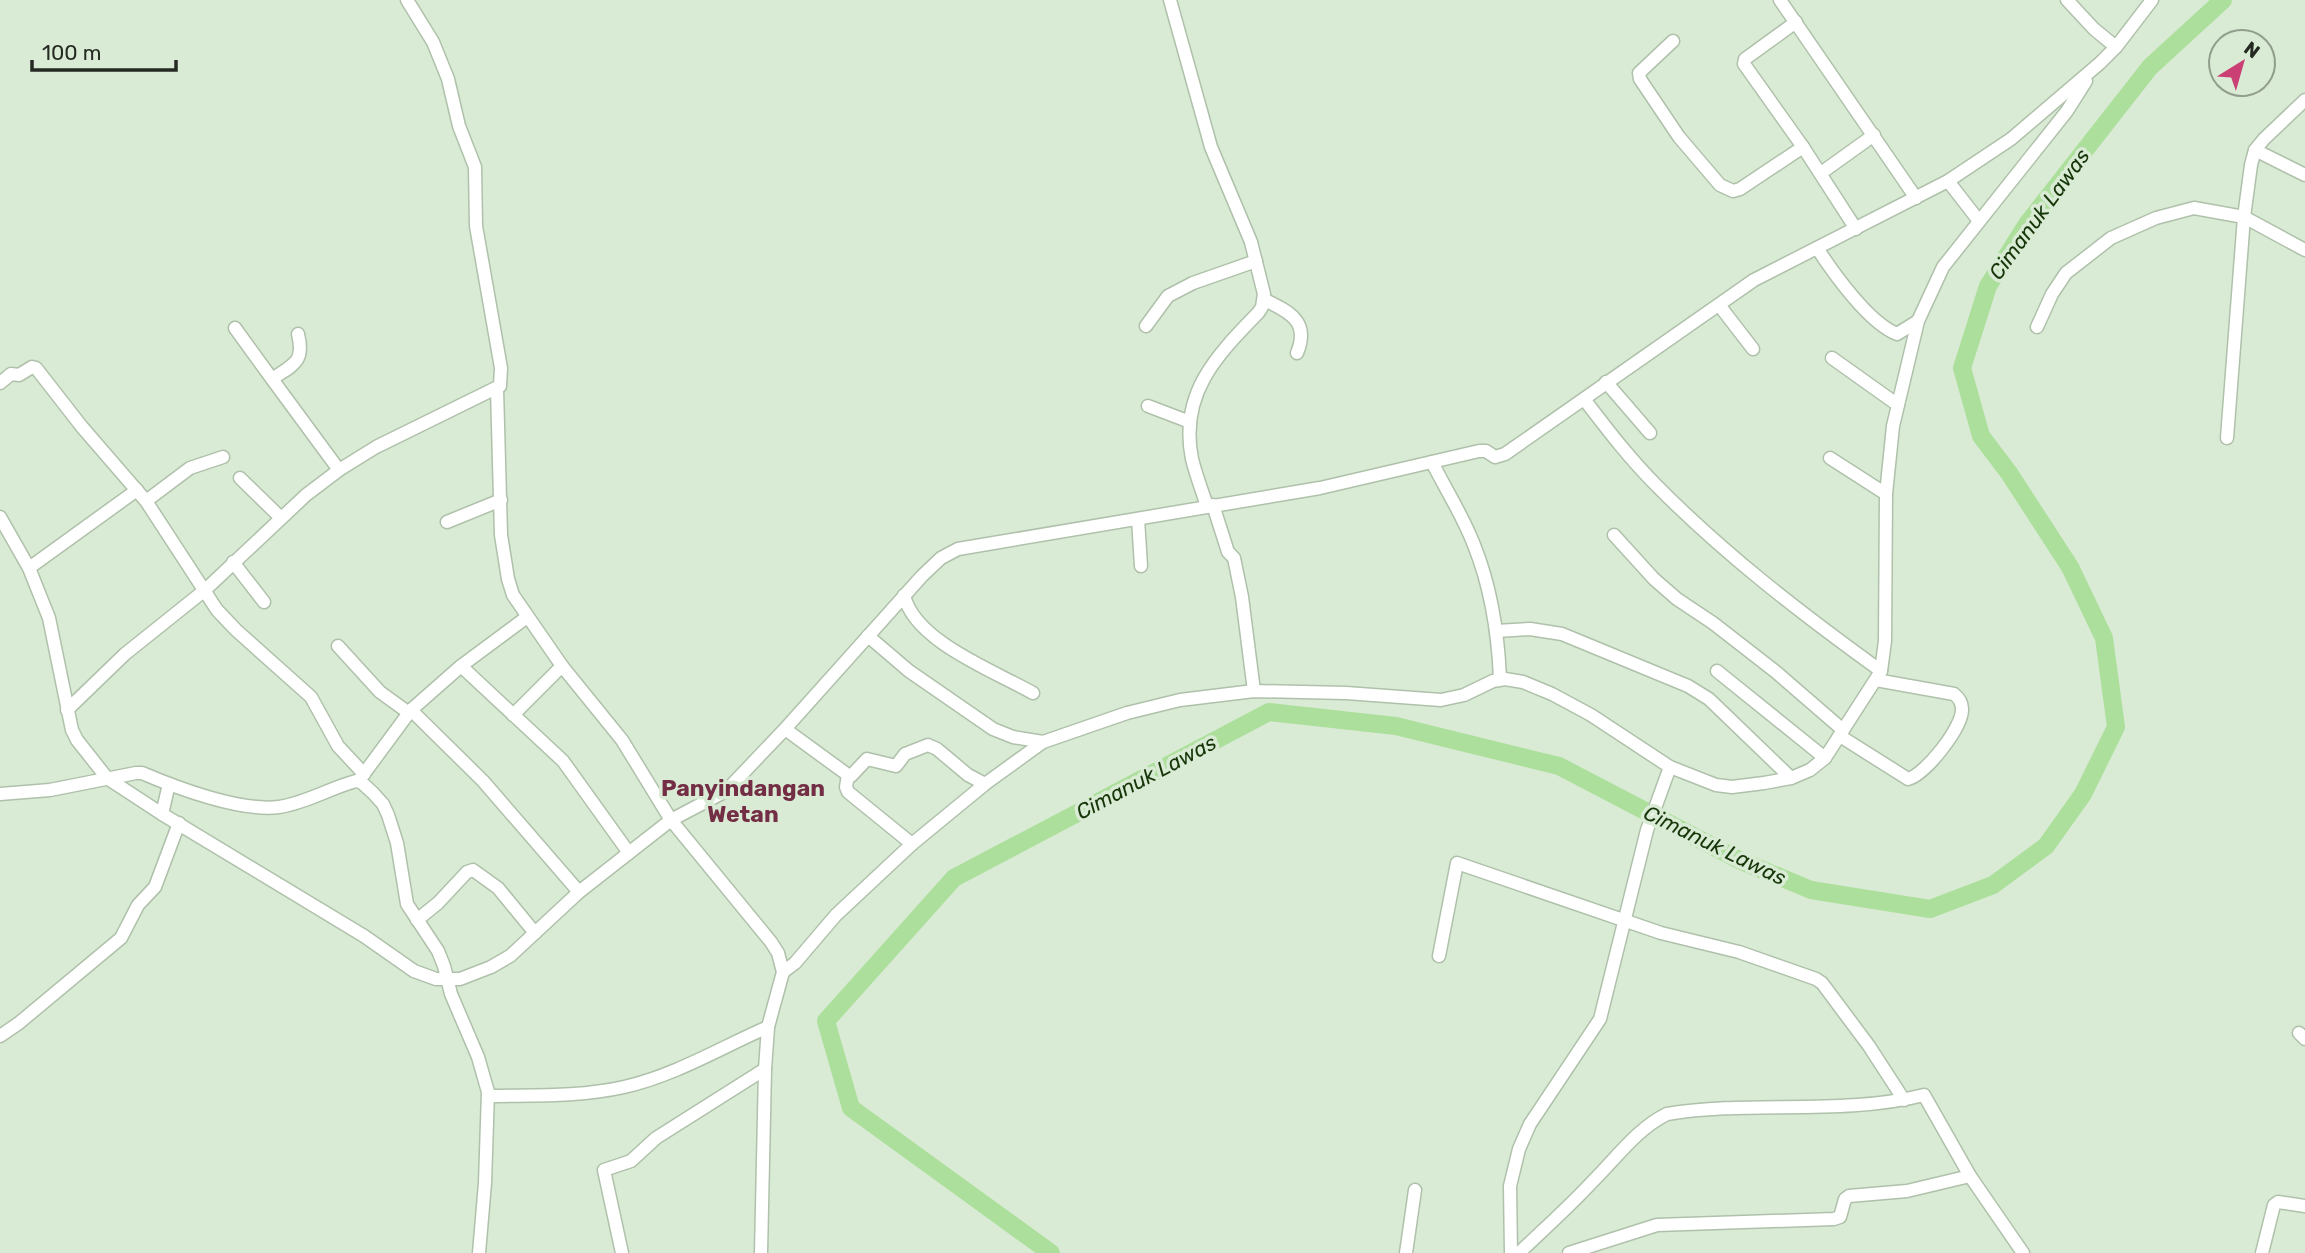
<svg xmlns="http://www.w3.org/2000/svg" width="2305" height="1253" font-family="Rubik,sans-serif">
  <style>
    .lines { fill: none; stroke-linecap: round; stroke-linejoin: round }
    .river { stroke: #addf9c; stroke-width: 18 }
    .minor-casing { stroke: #afc1aa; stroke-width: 15 }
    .minor { stroke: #fff; stroke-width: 12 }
    .labels { text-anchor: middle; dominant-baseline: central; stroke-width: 7; stroke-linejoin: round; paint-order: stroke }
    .water-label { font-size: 21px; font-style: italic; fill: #163609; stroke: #d9ebd4 }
    .quarter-label { font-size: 23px; font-weight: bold; fill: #732e45; stroke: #d9ebd4 }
  </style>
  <rect width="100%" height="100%" fill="#d9ebd4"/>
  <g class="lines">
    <polyline class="river" points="1051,1253 851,1108 826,1021 954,878 1269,712 1396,726 1559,766 1741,861 1811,890 1930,909 1993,885 2046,846 2083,794 2116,727 2104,638 2070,567 2009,473 1981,436 1962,368 1988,286 2027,224 2150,67 2223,0"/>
    <g class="minor-casing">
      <g id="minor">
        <path d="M1170,0L1211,147L1251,242L1264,294L1262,307L1258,313C1216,356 1179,394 1192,459C1196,475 1202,491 1207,506"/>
        <polyline points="1780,0 1916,198"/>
        <polyline points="2067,0 2094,29 2116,47"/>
        <polyline points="1796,22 1745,59 1744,64 1803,147 1856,229"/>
        <polyline points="1673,41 1639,73 1640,79 1679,137 1720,185 1733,191 1740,189 1803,147"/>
        <polyline points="2255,150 2305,175"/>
        <polyline points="1821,173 1874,135"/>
        <polyline points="1948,181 1979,221"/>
        <path d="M1817,248C1834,274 1869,323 1897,334L1918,321"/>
        <path d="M1265,300C1290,312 1310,322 1297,353"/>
        <polyline points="1719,305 1753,349"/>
        <polyline points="1146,326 1168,296 1193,283 1256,261"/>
        <polyline points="2037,327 2052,294 2066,273 2111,238 2156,218 2194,208 2244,217 2305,250"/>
        <polyline points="235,328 272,379"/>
        <path d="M298,334C305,362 294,364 272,379L339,470"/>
        <polyline points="1832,358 1898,405"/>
        <polyline points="1606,382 1650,433"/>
        <polyline points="0,383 11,374 19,375 32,367 36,368 82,427 146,501 217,610 236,630 311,697 338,746 364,774"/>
        <polyline points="497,389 501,535 508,579 513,595 562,666 622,740 671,820 771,942 778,953 783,972 768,1027 765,1069 761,1253"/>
        <path d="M1584,399C1607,429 1629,458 1656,485C1724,554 1802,614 1881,671"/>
        <polyline points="1148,406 1190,422"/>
        <polyline points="2227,438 2244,217 2251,165 2255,150 2264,139 2305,100"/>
        <polyline points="1830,458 1886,494"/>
        <path d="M1432,462C1446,490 1463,516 1474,545C1491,587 1498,633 1500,678"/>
        <polyline points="240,478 281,518"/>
        <polyline points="146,501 190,468 223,457"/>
        <polyline points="1213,505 1228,552 1234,558 1242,597 1254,691"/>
        <polyline points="0,517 29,568 49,618 72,730 77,740 107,778 162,814 364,936 414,971 436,979 460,979 491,967 510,956 579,892 653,834 671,820 726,791 785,729 922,576 941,558 958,549 1320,488 1479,451 1486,451 1495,457 1505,454 1754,280 1948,181 2011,139 2100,63 2116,47 2152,0"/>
        <polyline points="1138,519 1141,566"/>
        <polyline points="447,522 501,500"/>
        <polyline points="1614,535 1654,579 1677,599 1713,623 1776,672 1843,730"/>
        <polyline points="233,562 264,602"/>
        <polyline points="29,568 137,490"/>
        <path d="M904,595C914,641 994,671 1033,693"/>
        <polyline points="1496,631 1530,629 1562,634 1688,686 1709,699 1791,778"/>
        <polyline points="868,636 909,671 993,729 1013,737 1043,742"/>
        <polyline points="338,646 380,692 409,713"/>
        <polyline points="461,666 563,761 629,853"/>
        <polyline points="1717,671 1825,758"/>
        <polyline points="67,710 125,654 205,590 306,495 339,470 376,447 500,386 501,368 476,226 475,167 459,126 448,79 433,42 407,0"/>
        <polyline points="411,710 483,781 579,892"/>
        <polyline points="513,715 562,666"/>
        <polyline points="785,729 848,775 851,776 867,759 896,766 905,754 928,745 937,749 968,775 985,784"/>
        <path d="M1840,736L1908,779C1925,775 1963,727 1962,709C1962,703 1959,698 1954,694L1876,680"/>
        <polyline points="848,775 846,787 848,792 912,844"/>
        <polyline points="360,779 411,710 461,666 527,617"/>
        <path d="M0,794L50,790L136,773H142C177,788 241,812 279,807C306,803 330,788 356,781L361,782L373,793L383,804L388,815L397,843L407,904L438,951L444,966L451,994L478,1057L488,1092L485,1183L479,1253"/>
        <polyline points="162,814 169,784"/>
        <polyline points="417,920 438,903 467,872 473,870 498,888 535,933"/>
        <polyline points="1439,956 1457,863 1661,933 1739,952 1816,979 1822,983 1869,1046 1904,1100"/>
        <polyline points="783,972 795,963 836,915 912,844 985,784 1043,742 1127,713 1180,700 1254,691 1346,693 1441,700 1464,695 1493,681 1505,679 1523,682 1552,694 1591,715 1670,767 1716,785 1732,787 1764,783 1791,778 1810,770 1825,758 1881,671 1885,641 1886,494 1893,426 1918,321 1943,267 2067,111 2086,81"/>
        <polyline points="2299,1033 2305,1039"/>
        <polyline points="0,1036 19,1023 121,938 138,905 155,887 179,823"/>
        <path d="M489,1096C533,1095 580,1097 624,1087C676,1075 720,1048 768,1027"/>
        <polyline points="622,1253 604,1170 631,1161 656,1138 765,1069"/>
        <polyline points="1406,1253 1415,1190"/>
        <polyline points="1511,1253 1510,1186 1519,1149 1530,1124 1600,1019 1647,830 1670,767"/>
        <path d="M1519,1253C1544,1229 1570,1206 1594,1180C1617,1157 1638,1128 1667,1114C1752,1100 1840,1116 1924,1095L1970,1176L2023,1253"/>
        <polyline points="1569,1253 1657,1225 1834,1219 1840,1217 1845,1199 1849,1196 1907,1191 1970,1176"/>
        <polyline points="2262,1253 2274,1205 2278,1202 2305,1206"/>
      </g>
    </g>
    <use href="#minor" class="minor"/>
  </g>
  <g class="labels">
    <g class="water-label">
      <text transform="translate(2039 214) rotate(-54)">Cimanuk Lawas</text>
      <text transform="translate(1146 777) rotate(-28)">Cimanuk Lawas</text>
      <text transform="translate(1715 845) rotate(26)">Cimanuk Lawas</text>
    </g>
    <g class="quarter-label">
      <text x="743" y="788">Panyindangan<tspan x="743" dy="26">Wetan</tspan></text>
    </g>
  </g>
  <g transform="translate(2242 63) rotate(37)"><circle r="33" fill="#d9ebd4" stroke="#919e8d" stroke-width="2"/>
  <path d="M0-5L12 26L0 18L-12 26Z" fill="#ca3f74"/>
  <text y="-10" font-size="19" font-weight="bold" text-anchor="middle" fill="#242a22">N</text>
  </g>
  <path d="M32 60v10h144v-10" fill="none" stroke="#242a22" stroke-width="3.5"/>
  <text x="42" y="60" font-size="21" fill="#242a22" stroke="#d9ebd4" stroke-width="5" paint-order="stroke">100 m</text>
</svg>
